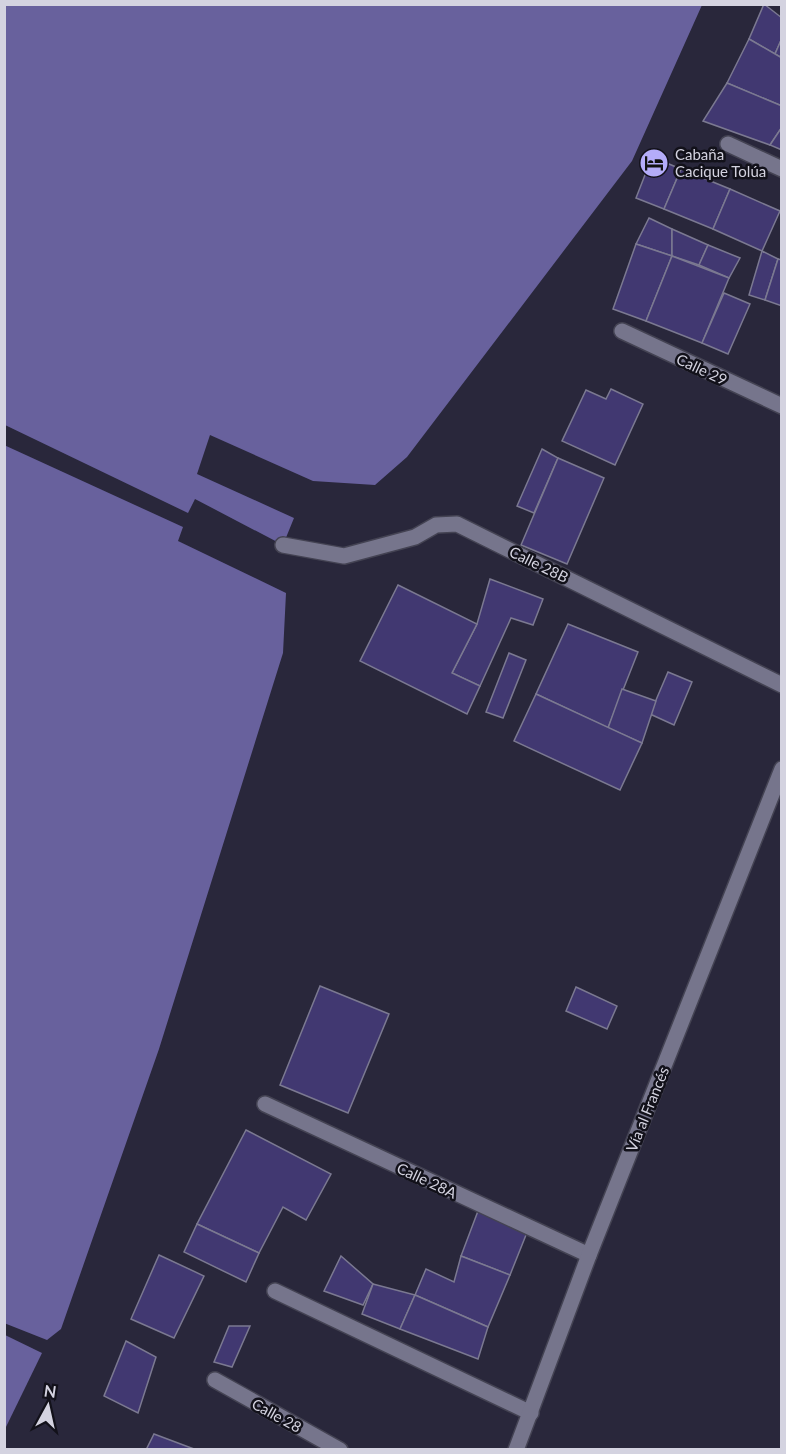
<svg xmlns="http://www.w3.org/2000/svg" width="786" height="1454" font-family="Lato,sans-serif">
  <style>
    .water { fill: #68619d }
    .building { fill: #413871; stroke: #7b7991; stroke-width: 1.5 }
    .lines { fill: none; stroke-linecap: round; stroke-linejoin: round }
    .minor-casing { stroke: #444353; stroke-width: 18 }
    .minor { stroke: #76758c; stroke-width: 15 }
    .labels { text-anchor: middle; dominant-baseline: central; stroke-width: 5; stroke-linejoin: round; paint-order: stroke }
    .poi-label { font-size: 15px; fill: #d4d3e0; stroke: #12111a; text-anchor: start }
    .street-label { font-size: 15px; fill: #d4d3e0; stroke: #12111a }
  </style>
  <rect width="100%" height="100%" fill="#29273b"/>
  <g class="water">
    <polygon points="4,5 702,5 632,161 407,457 375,485 313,481 210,435 197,474 294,518 283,545 195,499 188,513 5,425"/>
    <polygon points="4,445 183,527 178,541 286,593 283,653 159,1049 61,1329 47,1340 4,1323"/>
    <polygon points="5,1335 42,1353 5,1429"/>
  </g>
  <g class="building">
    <polygon points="764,4 782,18 782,38 775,54 749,39"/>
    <polygon points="782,38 782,58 775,54"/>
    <polygon points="749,39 782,58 782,106 727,83"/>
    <polygon points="727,83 782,106 782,127 770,145 703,121"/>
    <polygon points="782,127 782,150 770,145"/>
    <polygon points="652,157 681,169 664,209 636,198"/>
    <polygon points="681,169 730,189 713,229 664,209"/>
    <polygon points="730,189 780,211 762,251 713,229"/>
    <polygon points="649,218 672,229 672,256 636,244"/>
    <polygon points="672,229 708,245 699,265 672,256"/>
    <polygon points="636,244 672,256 646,321 613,309"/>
    <polygon points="708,245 740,258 729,278 699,265"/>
    <polygon points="762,251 778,259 765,300 749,295"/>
    <polygon points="672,256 729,278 702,343 646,321"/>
    <polygon points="778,259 782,260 782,306 765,300"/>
    <polygon points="724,293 750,304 728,354 702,343"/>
    <polygon points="611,389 643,404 615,465 562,441 586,390 606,399"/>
    <polygon points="542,449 558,458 534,513 517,506"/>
    <polygon points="558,458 604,478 567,564 521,545"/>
    <polygon points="490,579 543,599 533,625 511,618 480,686 452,673 477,624"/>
    <polygon points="398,585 477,624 452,673 480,686 467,714 360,661"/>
    <polygon points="568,624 638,652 608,728 536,694"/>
    <polygon points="509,653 526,660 503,718 486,712"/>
    <polygon points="668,672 692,682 674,725 650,714"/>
    <polygon points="622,689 656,701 642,743 608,728"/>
    <polygon points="536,694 642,743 620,790 514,741"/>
    <polygon points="320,986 389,1014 348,1113 280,1085"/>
    <polygon points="576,987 617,1006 607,1029 566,1011"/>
    <polygon points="246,1130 331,1174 306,1220 283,1207 259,1253 197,1224"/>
    <polygon points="478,1211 528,1230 510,1275 461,1256"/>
    <polygon points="197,1224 259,1253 246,1282 184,1252"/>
    <polygon points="159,1255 204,1276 174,1338 131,1319"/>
    <polygon points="341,1256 373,1284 363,1305 324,1291"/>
    <polygon points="461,1256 510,1275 488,1327 415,1295 426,1269 454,1282"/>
    <polygon points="373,1284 415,1295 400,1329 362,1314"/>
    <polygon points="415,1295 488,1327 478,1359 400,1329"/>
    <polygon points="229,1326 250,1326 232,1367 214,1362"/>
    <polygon points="126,1341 156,1357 138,1413 104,1396"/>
    <polygon points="154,1434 194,1449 146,1450"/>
  </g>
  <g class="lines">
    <g class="minor-casing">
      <g id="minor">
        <polyline points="728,144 782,169"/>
        <polyline points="622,331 782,406"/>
        <polyline points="283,545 344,556 415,537 436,525 457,524 782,685"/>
        <polyline points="265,1104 589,1255"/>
        <polyline points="275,1291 531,1413"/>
        <polyline points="215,1380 340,1450"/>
        <polyline points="516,1450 589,1255 782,769"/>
      </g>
    </g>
    <use href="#minor" class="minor"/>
  </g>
  <defs>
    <g id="hotel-disc" transform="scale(1.5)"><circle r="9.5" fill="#b4acf9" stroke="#12111a"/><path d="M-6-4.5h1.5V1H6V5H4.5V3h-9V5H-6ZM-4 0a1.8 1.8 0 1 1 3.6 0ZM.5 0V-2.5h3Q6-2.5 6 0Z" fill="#111"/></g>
  </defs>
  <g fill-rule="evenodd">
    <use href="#hotel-disc" x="654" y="163"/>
  </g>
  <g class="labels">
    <g class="poi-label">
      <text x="675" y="154">Cabaña<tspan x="675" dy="17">Cacique Tolúa</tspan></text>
    </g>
    <g class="street-label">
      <text transform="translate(702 369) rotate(25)">Calle 29</text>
      <text transform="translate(539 564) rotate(26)">Calle 28B</text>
      <text transform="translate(647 1109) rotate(-68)">Vía al Francés</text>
      <text transform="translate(427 1180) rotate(25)">Calle 28A</text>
      <text transform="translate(277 1415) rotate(29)">Calle 28</text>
    </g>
  </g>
  <rect width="786" height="1454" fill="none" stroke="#d4d3e0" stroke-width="12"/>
  <g transform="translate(48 1406) rotate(8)" stroke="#12111a" stroke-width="4.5" paint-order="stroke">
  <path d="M0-4.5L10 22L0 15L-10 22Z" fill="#d4d3e0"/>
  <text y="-9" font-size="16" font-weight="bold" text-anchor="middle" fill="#d4d3e0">N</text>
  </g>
</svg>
